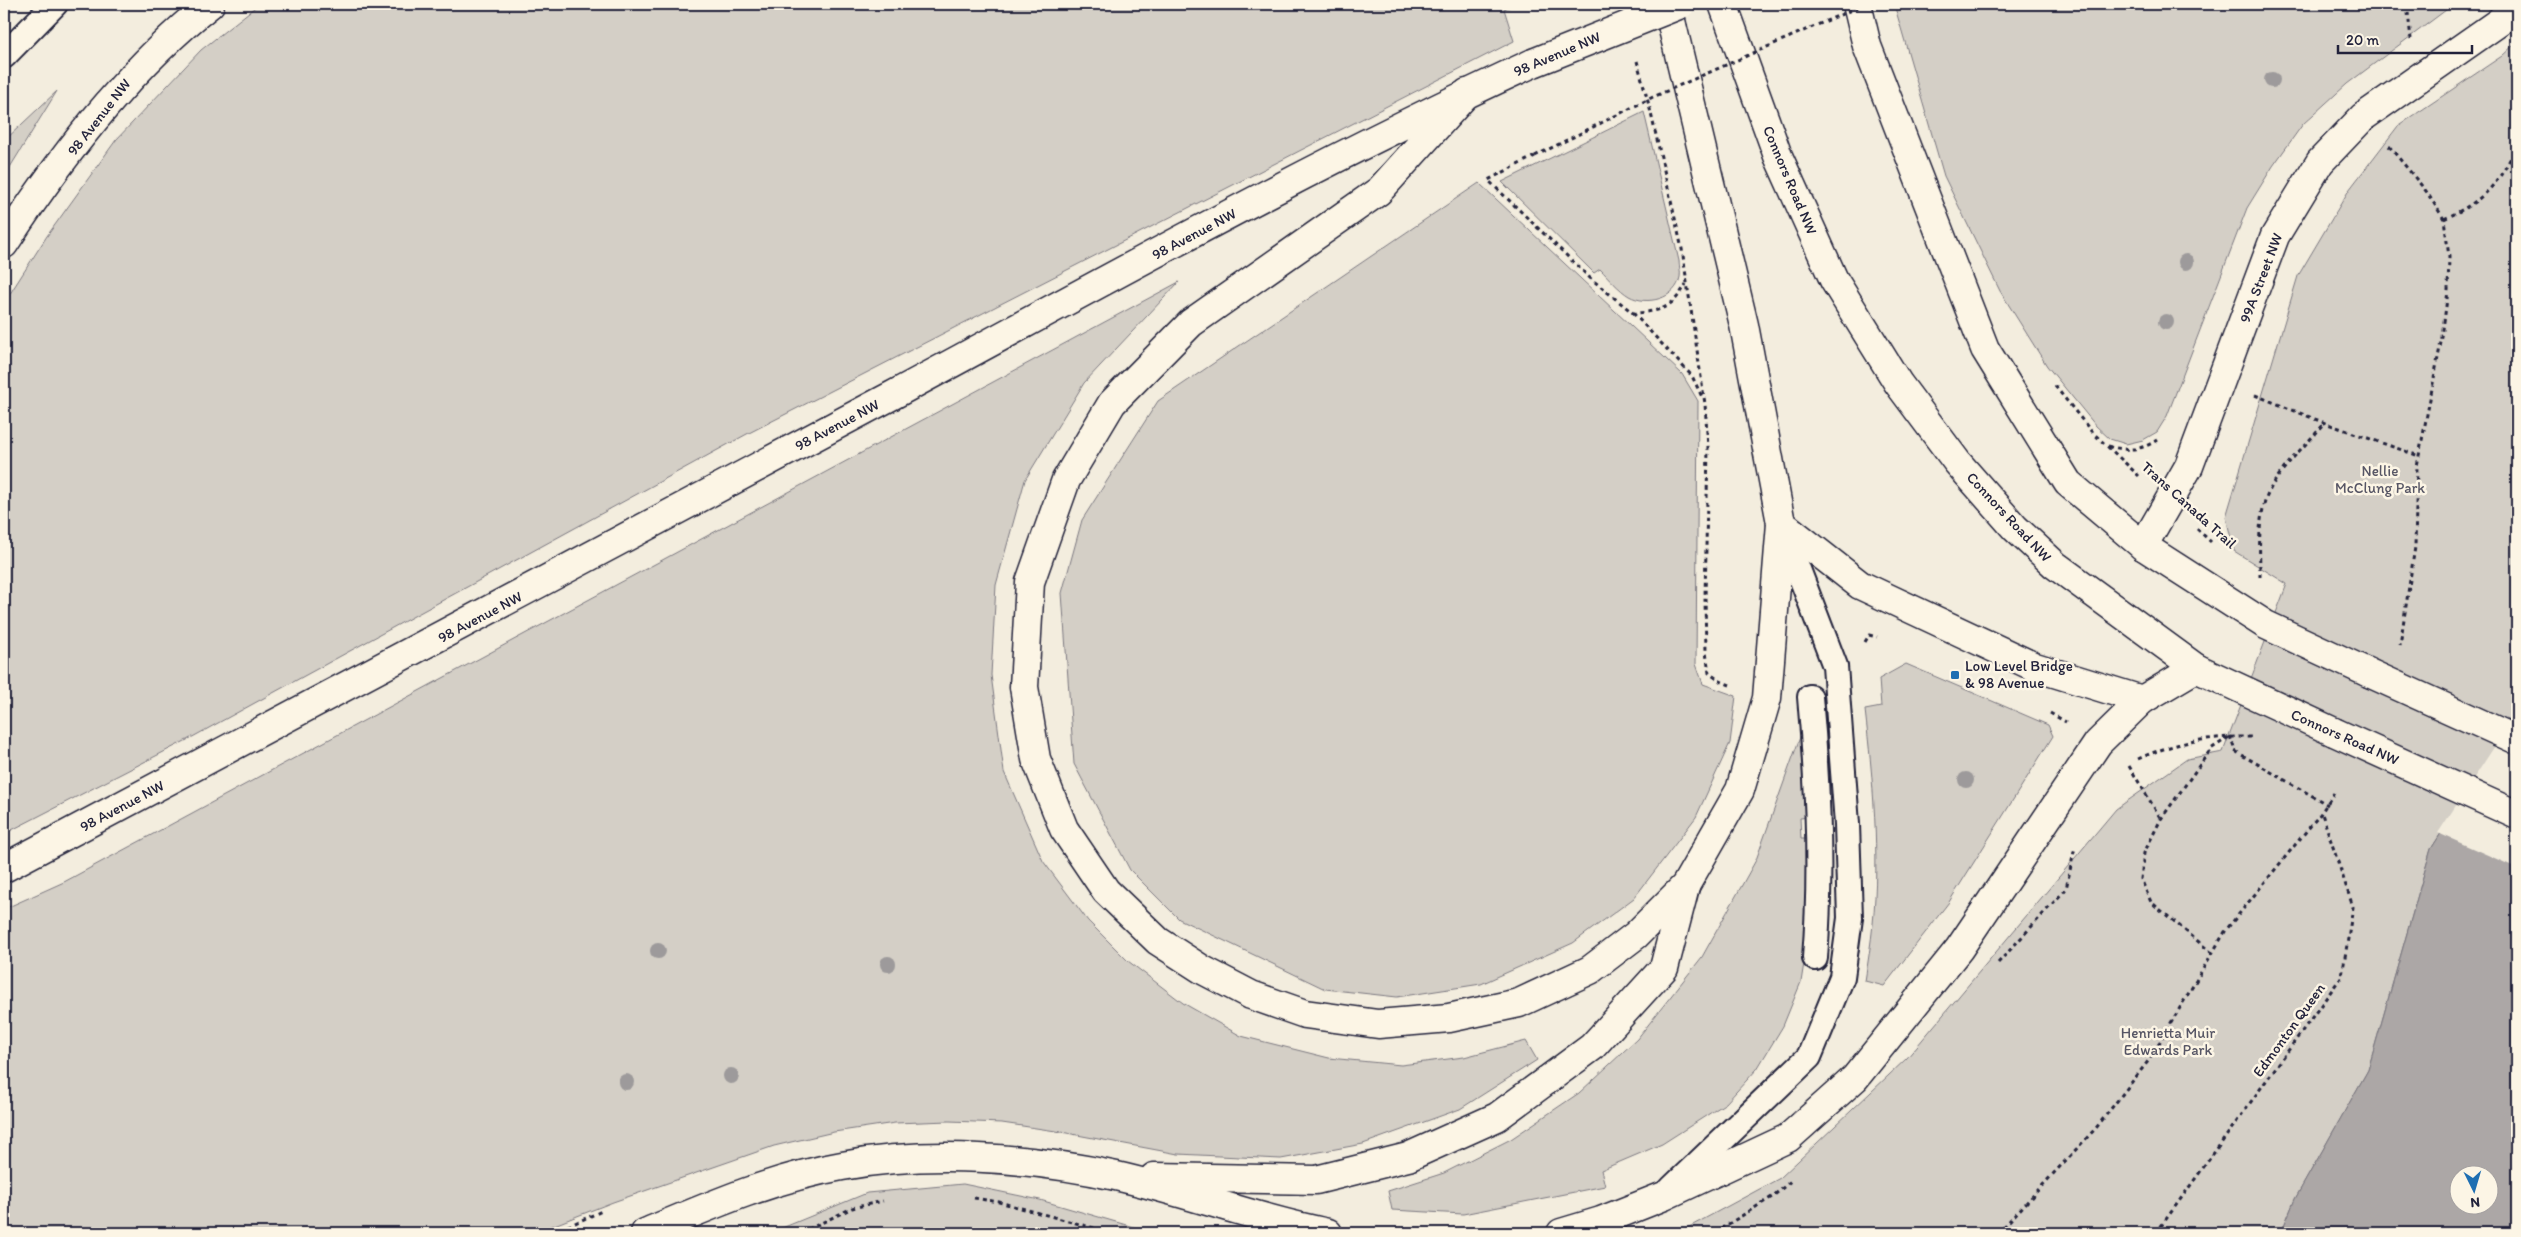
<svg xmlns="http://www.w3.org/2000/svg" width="2521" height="1237" font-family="Itim,sans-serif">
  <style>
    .green { fill: #d4cfc6; stroke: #7b7880 }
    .water { fill: #aca7a6; stroke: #75727b; fill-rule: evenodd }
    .pier { fill: #f3edde }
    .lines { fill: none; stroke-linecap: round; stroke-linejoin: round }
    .service-casing { stroke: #22223b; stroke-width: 28 }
    .minor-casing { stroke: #22223b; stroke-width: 31 }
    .secondary-casing { stroke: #22223b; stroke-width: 31 }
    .path { stroke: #22223b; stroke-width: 3; stroke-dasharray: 4 4; stroke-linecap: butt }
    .service { stroke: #fcf5e5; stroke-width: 24 }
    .minor { stroke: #fcf5e5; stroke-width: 28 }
    .secondary { stroke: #fcf5e5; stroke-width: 28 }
    .secondary-bridge-casing { stroke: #22223b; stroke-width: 31; stroke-linecap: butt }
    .path-bridge { stroke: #22223b; stroke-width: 3; stroke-dasharray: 4 4; stroke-linecap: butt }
    .secondary-bridge { stroke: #fcf5e5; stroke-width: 28 }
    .tree { fill: #9d9a9b }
    .poi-dot { fill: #1f6fb2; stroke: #fcf5e5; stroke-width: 2 }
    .labels { text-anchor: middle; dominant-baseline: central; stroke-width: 5; stroke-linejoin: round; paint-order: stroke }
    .street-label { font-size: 15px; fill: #22223b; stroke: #fcf5e5 }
    .park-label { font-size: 15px; fill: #575665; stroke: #fcf5e5 }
    .poi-label { font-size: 15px; fill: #22223b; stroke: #fcf5e5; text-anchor: start }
  </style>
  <rect width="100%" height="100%" fill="#f3edde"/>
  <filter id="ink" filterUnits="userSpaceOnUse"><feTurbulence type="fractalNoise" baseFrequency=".02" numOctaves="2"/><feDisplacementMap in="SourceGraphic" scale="10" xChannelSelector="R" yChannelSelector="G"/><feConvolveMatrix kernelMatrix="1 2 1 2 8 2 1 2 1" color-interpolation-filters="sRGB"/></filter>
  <g filter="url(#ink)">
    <g class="green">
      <polygon points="259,4 1516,4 1504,9 1514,41 747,434 187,740 4,834 4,303 47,236 116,140 201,50"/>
      <polygon points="1894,4 2454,4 2347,84 2303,124 2273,166 2247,208 2167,416 2157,432 2143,440 2126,444 2110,439 2096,426 2047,366 2000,291 1944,176"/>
      <polygon points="2517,42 2517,714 2431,849 2368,1070 2295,1199 2281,1233 1678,1233 1780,1178 1907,1058 2116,809 2187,759 2223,752 2287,584 2234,551 2226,517 2298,276 2349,190 2398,126 2502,56"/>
      <polygon points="57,91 4,177 4,141"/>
      <path d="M1644,112L1679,261C1679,266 1681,272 1680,277C1676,299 1647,306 1629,296C1619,290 1609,278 1600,269L1594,273L1502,182Z"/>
      <polygon points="1479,183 1682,374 1698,401 1696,664 1703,684 1736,696 1730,743 1696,817 1634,898 1573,943 1481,984 1397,997 1325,989 1179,919 1130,870 1074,764 1062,593 1082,520 1158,401"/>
      <polygon points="1179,282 1084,383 1025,480 996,585 991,675 1004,772 1043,861 1088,921 1128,961 1183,1003 1241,1036 1329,1058 1401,1065 1464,1057 1526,1041 1537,1060 1460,1109 1363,1144 1281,1159 1178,1154 1056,1131 1002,1123 949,1121 895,1123 834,1132 774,1146 613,1202 534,1233 4,1233 4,909 64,882"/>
      <path d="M1906,664L2048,725L2053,736L1949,902L1884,986L1865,981C1868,962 1871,943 1873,924C1880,853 1873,780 1865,710L1881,707L1879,679Z"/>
      <polygon points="1804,726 1811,817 1800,818 1801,839 1812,839 1811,919 1801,982 1783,1026 1757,1069 1726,1103 1662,1144 1601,1170 1605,1186 1463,1214 1392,1210 1388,1191 1444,1173 1511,1139 1579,1093 1637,1039 1702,957 1756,860"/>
      <polygon points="963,1184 1040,1200 1154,1233 770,1233 867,1193"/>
    </g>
    <path class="water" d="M2517,714V1233H2281L2295,1199L2368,1070L2431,849ZM2458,1174H2488V1204H2458Z"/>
    <polygon class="pier" points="2517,712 2517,868 2438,833"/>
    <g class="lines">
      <g class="service-casing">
        <g id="service">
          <polyline points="4,56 55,4"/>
          <path d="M1810,697C1818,784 1822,870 1815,958"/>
          <polyline points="1672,1188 1809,1057 1842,977 1850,918 1847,824 1835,666 1781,525"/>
        </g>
      </g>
      <g class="minor-casing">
        <polyline id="minor" points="2143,546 2189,466 2275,236 2320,162 2363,117 2499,22 2515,4"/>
      </g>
      <g class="secondary-casing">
        <g id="secondary">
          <polyline points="1723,4 1778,156 1834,280 1898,383 1957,462 2015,528 2055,565 2196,668 2334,732"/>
          <polyline points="1857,4 1867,46 1985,349 2068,483 2143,546 2266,625 2369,673"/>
          <polyline points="1467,93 1379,191 1191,323 1112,403 1066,480 1030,582 1024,687 1036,759 1064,829 1106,891 1158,941 1203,970 1251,995 1305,1014 1378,1024 1449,1018 1519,1003 1590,970 1636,935 1685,886 1740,790 1767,698 1781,523 1744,325 1667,4"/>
          <path d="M4,244C60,158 129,68 210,4"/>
          <polyline points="1781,523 1860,585 2035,667 2142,700"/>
          <path d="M4,868C301,712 597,554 893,395C1105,281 1315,163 1533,63"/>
          <polyline points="1154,1177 1316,1180 1408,1157 1497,1117 1592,1047 1664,968 1685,887"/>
          <path d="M645,1233C709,1206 773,1178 842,1166C929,1150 1029,1157 1116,1176C1187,1192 1256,1219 1328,1233"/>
          <polyline points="1561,1233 1601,1221 1664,1196 1788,1138 1855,1078 1959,949 2098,743 2142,700 2196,668"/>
        </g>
      </g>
      <g class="path">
        <polyline points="2407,4 2411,39"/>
        <polyline points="1637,61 1650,109 1682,249 1705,404 1708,447 1705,598 1706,652 1709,673 1720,681 1730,685"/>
        <polyline points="2389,146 2426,191 2444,219 2449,257 2448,291 2442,337 2417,466 2415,547 2400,645"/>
        <path d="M1535,156L1488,180L1590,278L1633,313C1660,312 1673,308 1686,284"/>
        <path d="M2444,219C2483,201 2499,185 2517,145"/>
        <polyline points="1633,313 1692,376 1703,399"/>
        <polyline points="2055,386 2091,431 2139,476"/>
        <polyline points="2255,395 2325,423 2419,456"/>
        <path d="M2108,446C2127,451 2140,451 2157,440"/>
        <polyline points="2197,529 2211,542"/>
        <path d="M2260,577C2260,550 2257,521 2267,496C2277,471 2307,444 2325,423"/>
        <polyline points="1865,642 1869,635 1877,637"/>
        <polyline points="2050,713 2066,722"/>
        <polyline points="2230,736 2235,751 2328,805"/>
        <path d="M2138,759C2175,742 2211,736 2251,737"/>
        <polyline points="2129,766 2161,819"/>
        <polyline points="2212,953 2151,902 2141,879 2144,853 2161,819 2211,749 2229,737"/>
        <polyline points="1998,963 2066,889 2075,847"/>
        <polyline points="974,1198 999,1202 1112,1233"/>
        <polyline points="553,1233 604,1210"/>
        <polyline points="801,1233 852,1208 883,1201"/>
        <polyline points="1714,1233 1772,1197 1792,1180"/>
        <polyline points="1998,1233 2096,1128 2149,1060 2226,930 2321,813 2334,793"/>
        <polyline points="2156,1233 2342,976 2353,907 2322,814"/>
      </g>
      <use href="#service" class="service"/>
      <use href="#minor" class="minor"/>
      <use href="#secondary" class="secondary"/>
      <g class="secondary-bridge-casing">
        <g id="secondary-bridge">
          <polyline points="1533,63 1681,4"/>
          <polyline points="2369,673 2517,740"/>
          <polyline points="2334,732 2517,815"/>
        </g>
      </g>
      <polyline class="path-bridge" points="1535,156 1653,97 1865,4"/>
      <use href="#secondary-bridge" class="secondary-bridge"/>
    </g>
    <g class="tree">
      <circle cx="2272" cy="80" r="8"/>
      <circle cx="2186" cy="262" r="8"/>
      <circle cx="2166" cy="322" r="8"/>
      <circle cx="1966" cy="780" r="8"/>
      <circle cx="658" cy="951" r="8"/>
      <circle cx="888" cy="964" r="8"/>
      <circle cx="731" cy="1076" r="8"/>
      <circle cx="626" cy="1082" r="8"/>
    </g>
  </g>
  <rect class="poi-dot" x="1950" y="670" width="10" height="10" rx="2.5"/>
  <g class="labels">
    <g class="street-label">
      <text transform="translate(1557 54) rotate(-23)">98 Avenue NW</text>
      <text transform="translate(99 117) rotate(-52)">98 Avenue NW</text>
      <text transform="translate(1790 180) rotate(67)">Connors Road NW</text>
      <text transform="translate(1194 234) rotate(-28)">98 Avenue NW</text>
      <text transform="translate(2261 278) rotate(-69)">99A Street NW</text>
      <text transform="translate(837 425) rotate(-28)">98 Avenue NW</text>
      <text transform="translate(2189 505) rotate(42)">Trans Canada Trail</text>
      <text transform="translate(2009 517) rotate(47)">Connors Road NW</text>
      <text transform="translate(480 617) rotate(-28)">98 Avenue NW</text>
      <text transform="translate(2345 737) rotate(24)">Connors Road NW</text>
      <text transform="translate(122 806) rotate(-28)">98 Avenue NW</text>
      <text transform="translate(2289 1030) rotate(-54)">Edmonton Queen</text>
    </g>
    <g class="park-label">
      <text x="2380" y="471">Nellie<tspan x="2380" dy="17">McClung Park</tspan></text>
      <text x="2168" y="1033">Henrietta Muir<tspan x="2168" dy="17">Edwards Park</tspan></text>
    </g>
    <g class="poi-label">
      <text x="1965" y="666">Low Level Bridge<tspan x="1965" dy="17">&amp; 98 Avenue</tspan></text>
    </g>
  </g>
  <rect width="2521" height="1237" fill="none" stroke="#fcf5e5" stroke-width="20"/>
  <rect x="10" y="10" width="2501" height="1217" fill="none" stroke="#22223b" stroke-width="2" filter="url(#ink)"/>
  <g transform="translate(2474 1190) rotate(175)"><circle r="24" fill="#fcf5e5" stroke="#a5a1a1"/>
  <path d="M0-4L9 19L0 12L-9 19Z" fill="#1f6fb2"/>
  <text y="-8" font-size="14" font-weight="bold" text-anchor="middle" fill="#22223b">N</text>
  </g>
  <path d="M2338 45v8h134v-8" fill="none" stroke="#22223b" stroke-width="2.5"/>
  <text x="2346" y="45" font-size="15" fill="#22223b" stroke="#fcf5e5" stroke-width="4" paint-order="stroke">20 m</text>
</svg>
